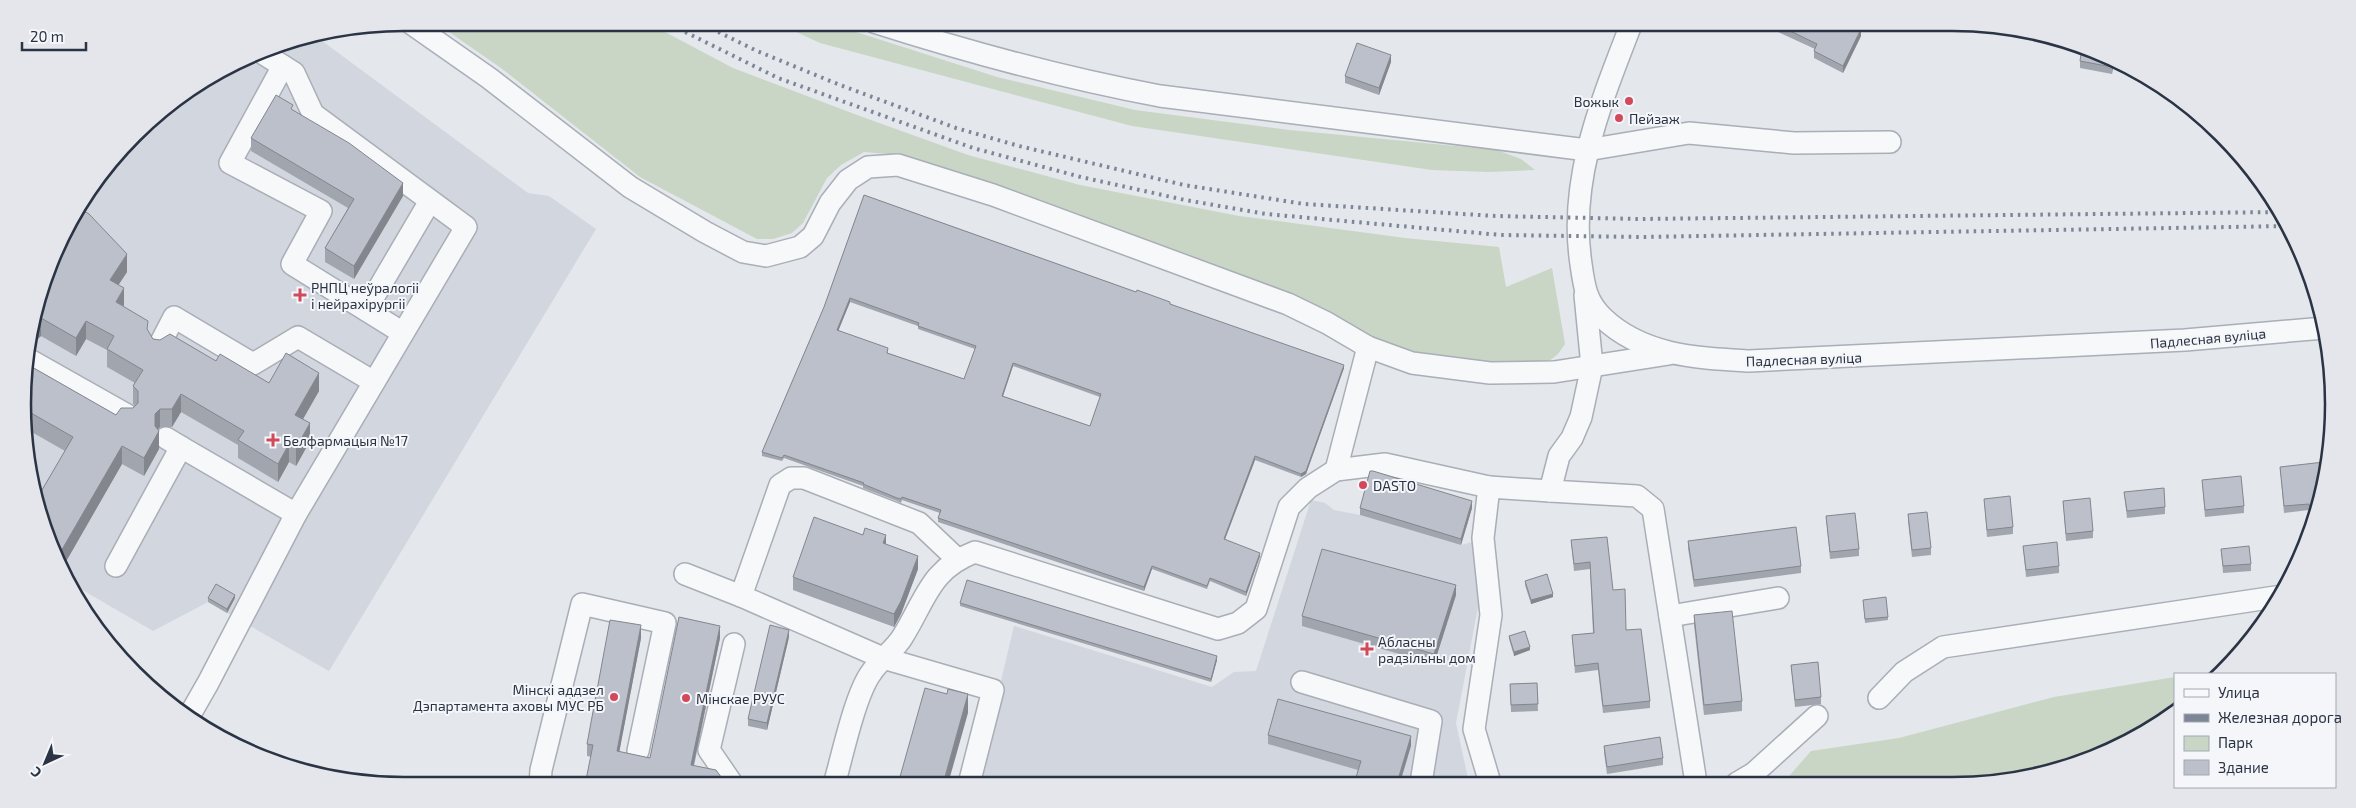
<svg xmlns="http://www.w3.org/2000/svg" width="2356" height="808" font-family="'Exo 2',sans-serif">
  <style>
    .built { fill: #d2d6de }
    .green { fill: #c9d6c5 }
    .lines { fill: none; stroke-linecap: round; stroke-linejoin: round }
    .minor-casing { stroke: #a9aeb7; stroke-width: 24 }
    .minor { stroke: #f7f8fa; stroke-width: 21 }
    .rail { stroke: #7d8696; stroke-width: 4; stroke-dasharray: 2.5 5; stroke-linecap: butt }
    .wall { fill: #a1a5ae; fill-rule: evenodd }
    .shaded-wall { fill: #83868d }
    .building { fill: #bbc0ca; stroke: #83868d; fill-rule: evenodd }
    .poi-dot { fill: #d1495b; stroke: #f4f6f9; stroke-width: 2 }
    .labels { text-anchor: middle; dominant-baseline: central; stroke-width: 4; stroke-linejoin: round; paint-order: stroke }
    .poi-label { font-size: 14px; fill: #2b3445; stroke: #f4f6f9; text-anchor: start }
    .street-label { font-size: 14px; fill: #2b3445; stroke: #f4f6f9 }
    .rim { fill: none; stroke: #2b3445; stroke-width: 2.5 }
  </style>
  <rect width="100%" height="100%" fill="#e4e7ec"/>
  <g class="built">
    <polygon points="314,35 528,193 549,196 596,229 329,671 208,602 153,631 72,584 35,502 23,429 26,354 62,235 102,172 152,117 258,51"/>
    <polygon points="1311,500 1325,503 1334,510 1360,515 1461,545 1473,542 1479,558 1482,586 1456,723 1469,783 982,784 978,777 1014,626 1212,687 1234,672 1256,671"/>
  </g>
  <g class="green">
    <polygon points="436,23 648,23 733,68 857,115 968,155 1080,185 1239,216 1405,238 1499,247 1506,287 1552,268 1565,344 1558,354 1548,362 1511,366 1420,356 1334,322 1315,305 898,155 864,152 841,165 827,178 803,223 792,233 773,239 757,239 640,177 501,68"/>
    <polygon points="777,23 828,23 997,77 1135,110 1290,130 1497,150 1521,159 1535,170 1488,172 1432,170 1132,126 820,43"/>
    <polygon points="2175,677 2175,710 2120,746 2002,782 1783,783 1811,751 1899,738 2054,697"/>
  </g>
  <g class="lines">
    <g class="minor-casing">
      <g id="minor">
        <polyline points="409,22 489,78 630,187 705,232 743,252 766,256 800,247 813,236 830,203 848,180 868,167 898,165 993,195 1288,304 1327,323 1368,347 1412,363 1490,373 1554,372 1669,354"/>
        <path d="M874,22C968,52 1063,78 1160,96L1587,150L1689,133L1794,143L1890,142"/>
        <path d="M1632,22C1602,100 1568,179 1581,264C1584,286 1586,302 1603,318C1643,356 1697,358 1749,361L2185,340L2324,328"/>
        <polyline points="283,66 230,163 321,211 292,264 403,333"/>
        <polyline points="1585,295 1592,366 1581,417 1572,438 1559,456 1550,491 1637,496 1653,509 1696,783"/>
        <polyline points="366,310 430,201"/>
        <polyline points="159,346 174,317 253,364 298,337 374,382"/>
        <polyline points="26,358 127,415"/>
        <polyline points="166,438 181,447"/>
        <polyline points="1336,470 1368,347"/>
        <polyline points="957,559 919,523 804,478 791,478 780,485 741,596 883,658 993,690 969,784"/>
        <polyline points="116,566 181,447 296,514"/>
        <polyline points="685,574 741,596"/>
        <polyline points="1670,616 1778,598"/>
        <polyline points="1302,682 1431,721 1421,783"/>
        <polyline points="1879,698 1904,672 1943,647 2282,596"/>
        <polyline points="188,718 208,683 296,514 466,227 313,114 294,73 259,51"/>
        <polyline points="1490,783 1474,729 1491,615 1483,538 1489,487 1550,491"/>
        <polyline points="1737,783 1754,773 1817,716"/>
        <polyline points="540,785 541,770 582,604 665,623 638,751"/>
        <polyline points="733,785 709,750 734,644"/>
        <path d="M834,785C842,757 855,695 871,673C880,659 895,650 903,636C926,599 930,569 975,552L1218,629L1238,623L1256,609L1289,507L1308,488L1336,470L1385,464L1489,487"/>
      </g>
    </g>
    <use href="#minor" class="minor"/>
    <g class="rail">
      <polyline points="665,22 778,78 973,148 1081,177 1185,200 1266,214 1501,235 1641,237 2288,226"/>
      <polyline points="698,22 757,51 840,85 956,128 1019,146 1184,185 1304,204 1495,216 1640,219 2282,212"/>
    </g>
  </g>
  <g class="wall">
    <polygon points="1144,22 1159,22 1158,27"/>
    <polygon points="1776,24 1861,36 1843,73 1814,58 1814,51 1815,49 1776,31"/>
    <polygon points="2114,59 2112,74 2080,68 2080,61"/>
    <polygon points="1391,62 1379,95 1345,83 1345,76"/>
    <polygon points="293,110 403,196 354,279 325,262 325,248 348,208 251,151 251,138"/>
    <path d="M864,195L1170,304L1344,368L1306,474L1301,477L1255,460L1225,539L1260,556L1246,596L1210,581L1207,589L1152,569L1144,591L938,522V518L940,513L902,500L901,503L897,501L863,488V486L784,458L782,461L762,456V452L824,307ZM850,302L918,326V329L975,349L964,379L888,353V352L838,331ZM1013,366L1100,397L1090,426L1003,396Z"/>
    <polygon points="62,235 127,272 118,285 123,306 148,332 153,339 216,361 269,383 319,391 303,419 310,441 296,466 289,462 278,482 238,458 238,445 181,412 172,427 160,427 158,429 159,449 144,476 122,464 64,565 35,502 65,451 23,427 25,363 116,415 133,408 135,406 133,404 133,386 135,383 107,367 107,350 86,339 76,356 41,336 31,345 29,345"/>
    <polygon points="2280,467 2321,502 2311,526 2309,510 2284,513"/>
    <polygon points="2202,480 2244,506 2244,513 2205,517"/>
    <polygon points="2124,492 2165,507 2165,514 2127,518"/>
    <polygon points="1984,499 2013,527 2013,534 1987,537"/>
    <polygon points="2063,501 2093,531 2093,538 2066,541"/>
    <polygon points="1360,508 1472,508 1461,545 1360,515"/>
    <polygon points="1908,514 1931,548 1931,555 1912,557 1908,521"/>
    <polygon points="1826,516 1859,549 1859,556 1830,559"/>
    <polygon points="1571,540 1613,590 1650,701 1650,708 1603,713 1598,670 1575,673 1572,635 1593,633 1590,569 1574,571"/>
    <polygon points="1688,541 1801,566 1801,573 1694,587 1688,548"/>
    <polygon points="886,544 918,569 901,614 894,627 793,590 793,577"/>
    <polygon points="2023,546 2059,566 2059,573 2026,577"/>
    <polygon points="2221,549 2251,564 2251,571 2223,573"/>
    <polygon points="1525,581 1553,597 1531,604 1525,585"/>
    <polygon points="1456,595 1434,664 1302,626 1302,616"/>
    <polygon points="208,598 235,598 227,613 208,602"/>
    <polygon points="1863,600 1888,617 1888,620 1865,623"/>
    <polygon points="960,603 1217,660 1211,682 960,606"/>
    <polygon points="1694,615 1742,701 1742,711 1704,715 1694,625"/>
    <polygon points="1509,636 1530,650 1514,656 1509,639"/>
    <polygon points="789,637 767,730 748,726 748,719"/>
    <polygon points="641,638 619,752 650,758 720,638 694,766 724,785 587,756 587,744"/>
    <polygon points="1791,665 1821,697 1821,704 1795,707"/>
    <polygon points="1537,683 1538,711 1511,712 1510,684"/>
    <polygon points="1268,735 1411,746 1358,770 1268,744"/>
    <polygon points="1604,746 1663,758 1663,765 1607,774 1604,752"/>
  </g>
  <g class="shaded-wall">
    <polygon points="1861,29 1861,36 1843,73 1843,66"/>
    <polygon points="1391,55 1391,62 1379,95 1379,88"/>
    <polygon points="2113,59 2114,59 2112,74 2112,67"/>
    <polygon points="403,183 403,196 354,279 354,266"/>
    <polygon points="127,254 127,272 110,298 110,280"/>
    <polygon points="124,288 124,306 116,302"/>
    <polygon points="850,298 850,302 837,334 837,330"/>
    <polygon points="41,318 41,336 31,345 31,336 35,324"/>
    <polygon points="86,321 86,339 76,356 76,338"/>
    <polygon points="1013,363 1013,366 1002,399 1002,396"/>
    <polygon points="1344,365 1344,368 1306,474 1301,477 1301,474"/>
    <polygon points="319,373 319,391 295,433 295,415"/>
    <polygon points="181,394 181,412 172,427 172,409"/>
    <polygon points="160,409 160,427 155,432 159,431 159,449 144,476 144,458 155,414"/>
    <polygon points="310,423 310,441 296,466 296,448"/>
    <polygon points="289,444 289,462 278,482 278,464"/>
    <polygon points="122,446 122,464 64,565 60,557 60,553"/>
    <polygon points="1255,456 1255,460 1224,542 1224,539"/>
    <polygon points="1472,501 1472,508 1461,545 1461,539"/>
    <polygon points="886,535 886,549 883,543"/>
    <polygon points="1260,553 1260,556 1246,596 1246,592"/>
    <polygon points="918,556 918,569 901,614 894,627 894,614"/>
    <polygon points="1152,566 1152,569 1144,591 1144,587"/>
    <polygon points="1456,585 1456,595 1434,664 1434,654"/>
    <polygon points="1553,594 1553,597 1531,604 1531,600"/>
    <polygon points="235,595 235,598 227,613 227,609"/>
    <polygon points="641,625 641,638 617,764 617,751"/>
    <polygon points="720,626 720,638 691,777 691,765"/>
    <polygon points="789,630 789,637 767,730 767,723"/>
    <polygon points="1530,647 1530,650 1514,656 1514,652"/>
    <polygon points="1217,656 1217,660 1211,682 1211,679"/>
    <polygon points="968,694 968,713 948,784 943,784"/>
    <polygon points="1411,736 1411,746 1400,783 1397,783"/>
  </g>
  <g class="building">
    <polygon points="1776,22 1848,22 1861,29 1843,66 1814,51 1817,44 1776,24"/>
    <polygon points="1357,43 1391,55 1379,88 1345,76"/>
    <polygon points="2082,47 2113,59 2112,67 2080,61"/>
    <polygon points="276,95 293,105 291,109 349,143 403,183 354,266 325,248 354,199 251,138"/>
    <path d="M864,195L1136,292L1137,290L1170,302V304L1344,365L1306,471L1301,474L1255,456L1224,539L1260,553L1246,592L1210,578L1207,586L1152,566L1144,587L938,518L941,510L902,497L901,499L897,498L863,484L864,483L784,455L782,458L762,452L824,307ZM850,298L919,323L918,326L976,346L964,379L887,353L888,348L837,330ZM1013,363L1101,394L1090,426L1002,396Z"/>
    <polygon points="79,208 89,214 127,254 110,280 124,288 116,302 148,321 147,329 153,339 160,340 170,334 216,361 220,354 269,383 286,353 319,373 295,415 310,423 296,448 289,444 278,464 238,440 244,431 181,394 172,409 160,409 155,414 155,426 159,431 144,458 122,446 60,553 58,552 35,502 73,437 24,409 25,363 116,415 121,408 133,408 138,403 138,391 133,386 143,370 107,349 114,336 86,321 76,338 41,318 35,324 62,235"/>
    <polygon points="2324,462 2325,473 2321,502 2312,524 2309,504 2284,506 2280,467"/>
    <polygon points="1370,471 1373,471 1472,501 1461,539 1360,508"/>
    <polygon points="2241,476 2244,506 2205,510 2202,480"/>
    <polygon points="2164,488 2165,507 2127,511 2124,492"/>
    <polygon points="2010,496 2013,527 1987,530 1984,499"/>
    <polygon points="2090,498 2093,531 2066,534 2063,501"/>
    <polygon points="1927,512 1931,548 1912,550 1908,514"/>
    <polygon points="1855,513 1859,549 1830,552 1826,516"/>
    <polygon points="814,517 863,535 865,528 886,535 883,543 918,556 901,601 894,614 793,577"/>
    <polygon points="1796,527 1801,566 1694,580 1688,541"/>
    <polygon points="1607,537 1613,590 1625,589 1626,630 1641,629 1650,701 1603,706 1598,663 1575,666 1572,635 1594,633 1590,562 1574,564 1571,540"/>
    <polygon points="2057,542 2059,566 2026,570 2023,546"/>
    <polygon points="2249,546 2251,564 2223,566 2221,549"/>
    <polygon points="1322,549 1456,585 1434,654 1302,616"/>
    <polygon points="1547,574 1553,594 1531,600 1525,581"/>
    <polygon points="967,580 1217,656 1211,679 960,603"/>
    <polygon points="216,584 235,595 227,609 208,598"/>
    <polygon points="1886,597 1888,617 1865,619 1863,600"/>
    <polygon points="1732,611 1742,701 1704,705 1694,615"/>
    <polygon points="679,617 720,626 691,765 716,770 724,781 724,785 585,785 593,745 587,744 610,620 641,625 617,751 650,758"/>
    <polygon points="770,625 789,630 767,723 748,719"/>
    <polygon points="1525,631 1530,647 1514,652 1509,636"/>
    <polygon points="1818,662 1821,697 1795,700 1791,665"/>
    <polygon points="1537,683 1538,704 1511,705 1510,684"/>
    <polygon points="925,688 947,694 948,689 968,694 943,784 898,784"/>
    <polygon points="1278,699 1411,736 1397,783 1354,784 1361,761 1268,735"/>
    <polygon points="1660,737 1663,758 1607,767 1604,746"/>
    <polygon points="1170,781 1188,784 1169,784"/>
  </g>
  <g class="poi-dot">
    <circle cx="1629" cy="101" r="5"/>
    <circle cx="1619" cy="118" r="5"/>
    <path d="M297.5 287.5h5v5h5v5h-5v5h-5v-5h-5v-5h5z"/>
    <path d="M270.5 432.5h5v5h5v5h-5v5h-5v-5h-5v-5h5z"/>
    <circle cx="1363" cy="485" r="5"/>
    <path d="M1364.5 641.5h5v5h5v5h-5v5h-5v-5h-5v-5h5z"/>
    <circle cx="614" cy="697" r="5"/>
    <circle cx="686" cy="698" r="5"/>
  </g>
  <g class="labels">
    <g class="poi-label">
      <text x="1619" y="101" text-anchor="end">Вожык</text>
      <text x="1629" y="118">Пейзаж</text>
      <text x="311" y="287">РНПЦ неўралогіі<tspan x="311" dy="16">і нейрахірургіі</tspan></text>
      <text x="283" y="440">Белфармацыя №17</text>
      <text x="1373" y="485">DASTO</text>
      <text x="1378" y="641">Абласны<tspan x="1378" dy="16">радзільны дом</tspan></text>
      <text x="604" y="689" text-anchor="end">Мінскі аддзел<tspan x="604" dy="16">Дэпартамента аховы МУС РБ</tspan></text>
      <text x="696" y="698">Мінскае РУУС</text>
    </g>
    <g class="street-label">
      <text transform="translate(2208 338) rotate(-5)">Падлесная вуліца</text>
      <text transform="translate(1804 359) rotate(-2)">Падлесная вуліца</text>
    </g>
  </g>
  <path d="M0 0H2356V808H0ZM404 31H1952A373 373 0 0 1 2325 404V404A373 373 0 0 1 1952 777H404A373 373 0 0 1 31 404V404A373 373 0 0 1 404 31Z" fill="#e4e6eb" fill-rule="evenodd"/>
  <path class="rim" d="M404 31H1952A373 373 0 0 1 2325 404V404A373 373 0 0 1 1952 777H404A373 373 0 0 1 31 404V404A373 373 0 0 1 404 31Z"/>
  <rect x="2174" y="673" width="162" height="115" fill="#f4f6f9" stroke="#a4a8b1"/>
  <rect x="2184" y="689" width="25" height="8" fill="#f7f8fa" stroke="#a4a8b1"/>
  <text x="2218" y="698" font-size="15" fill="#2b3445">Улица</text>
  <rect x="2184" y="714" width="25" height="8" fill="#7d8696" stroke="#a4a8b1"/>
  <text x="2218" y="723" font-size="15" fill="#2b3445">Железная дорога</text>
  <rect x="2184" y="736" width="25" height="15" fill="#c9d6c5" stroke="#a4a8b1"/>
  <text x="2218" y="748" font-size="15" fill="#2b3445">Парк</text>
  <rect x="2184" y="760" width="25" height="15" fill="#bbc0ca" stroke="#a4a8b1"/>
  <text x="2218" y="773" font-size="15" fill="#2b3445">Здание</text>
  <g transform="translate(45 763) rotate(224)" stroke="#f4f6f9" stroke-width="4" paint-order="stroke">
  <path d="M0-4L9 19L0 12L-9 19Z" fill="#2b3445"/>
  <text y="-8" font-size="14" font-weight="bold" text-anchor="middle" fill="#2b3445">С</text>
  </g>
  <path d="M22 42v8h64v-8" fill="none" stroke="#2b3445" stroke-width="2.5"/>
  <text x="30" y="42" font-size="15" fill="#2b3445" stroke="#f4f6f9" stroke-width="4" paint-order="stroke">20 m</text>
</svg>
